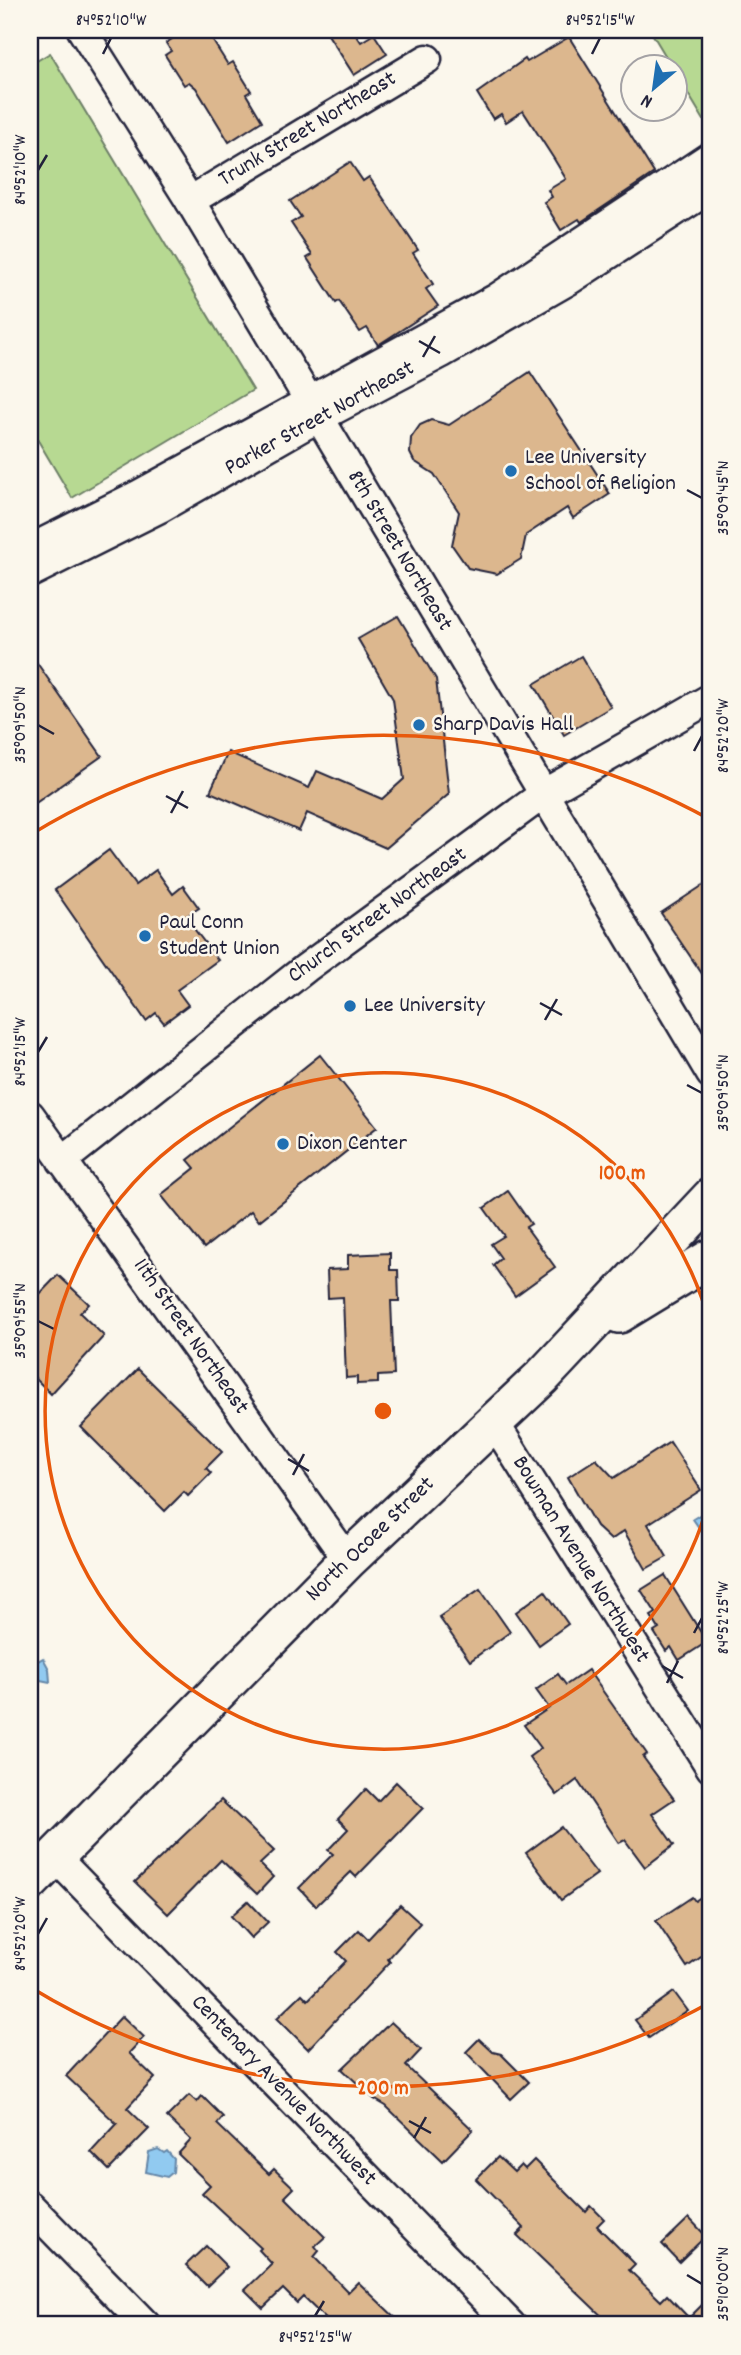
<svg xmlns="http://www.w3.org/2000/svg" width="741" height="2355" font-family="Dekko,sans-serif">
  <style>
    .green { fill: #b7d992; stroke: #6c7e66; stroke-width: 2 }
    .water { fill: #91caf0; stroke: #6587a8; stroke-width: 2 }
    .building { fill: #dcb78e; stroke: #22223b; stroke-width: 2 }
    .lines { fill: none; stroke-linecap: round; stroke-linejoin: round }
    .minor-casing { stroke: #22223b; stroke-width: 33 }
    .major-casing { stroke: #22223b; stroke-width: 42 }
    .minor { stroke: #fbf7ec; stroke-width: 28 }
    .major { stroke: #fbf7ec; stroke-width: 37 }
    .ticks { fill: none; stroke: #22223b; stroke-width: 2.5 }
    .ring { fill: none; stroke: #e8590c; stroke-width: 3.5 }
    .poi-dot { fill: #1f6fb2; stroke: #fbf7ec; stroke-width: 2.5 }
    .labels { text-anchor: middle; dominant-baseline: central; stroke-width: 5; stroke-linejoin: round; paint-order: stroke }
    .street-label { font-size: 23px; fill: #22223b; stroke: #fbf7ec }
    .poi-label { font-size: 23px; fill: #22223b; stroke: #fbf7ec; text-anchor: start }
    .centre { fill: #e8590c; stroke: #fbf7ec; stroke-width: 3.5 }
    .ring-label { font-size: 21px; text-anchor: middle; font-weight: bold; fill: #e8590c; stroke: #fbf7ec; stroke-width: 5; stroke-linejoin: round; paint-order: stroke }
    .neatline { fill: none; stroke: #22223b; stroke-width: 2.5 }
    .ticks-label { font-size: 18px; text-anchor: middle; fill: #22223b }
  </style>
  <rect width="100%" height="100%" fill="#fbf7ec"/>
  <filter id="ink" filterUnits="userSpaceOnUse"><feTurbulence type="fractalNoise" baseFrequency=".0143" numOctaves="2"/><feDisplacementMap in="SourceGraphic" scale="14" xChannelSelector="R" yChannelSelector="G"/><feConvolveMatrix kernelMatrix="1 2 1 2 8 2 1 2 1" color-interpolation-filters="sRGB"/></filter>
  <g filter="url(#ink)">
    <g class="green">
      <polygon points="650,30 711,30 711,132"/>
      <polygon points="50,53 253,390 72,498 30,427 30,65"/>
    </g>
    <g class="water">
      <polygon points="706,1511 711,1518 711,1545 693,1519"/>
      <polygon points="43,1658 49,1669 50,1682 30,1678 32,1664"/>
      <polygon points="158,2149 164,2153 167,2151 174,2159 173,2172 167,2177 146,2172 149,2152"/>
    </g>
    <g class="building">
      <polygon points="167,30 206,30 228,65 233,62 251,91 246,94 262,121 229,142 196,88 189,82 184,85 165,55 171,51 166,43 172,39"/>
      <polygon points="325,30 353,30 361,42 374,34 387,54 354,75"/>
      <polygon points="569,37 654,173 581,222 579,219 561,230 544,202 552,197 548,190 566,179 554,159 523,111 506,122 501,114 493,119 477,93 525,59 527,62"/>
      <polygon points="350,162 363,181 369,177 418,250 413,253 433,284 426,289 438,306 378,345 367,328 360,332 339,301 336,303 307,258 312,255 291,223 301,217 290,201"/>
      <polygon points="530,372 610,494 573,518 567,508 526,535 521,559 497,574 468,568 452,545 459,512 434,474 414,461 410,453 411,438 420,425 431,420 449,425"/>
      <polygon points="398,616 436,679 449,794 386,848 307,813 299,831 210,792 228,752 309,788 317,771 382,799 404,779 393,699 358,639"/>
      <polygon points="30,653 102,756 30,807"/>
      <polygon points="581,656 611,707 564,735 534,684"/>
      <polygon points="109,850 135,885 156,870 173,894 183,886 199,908 185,917 218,960 177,990 188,1005 164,1023 156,1013 146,1021 55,890"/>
      <polygon points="711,880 711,987 661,913"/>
      <polygon points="320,1055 377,1127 259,1221 251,1211 204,1248 161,1195 195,1168 188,1160"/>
      <polygon points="508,1191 531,1224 526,1227 555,1267 515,1296 493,1265 501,1258 491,1244 504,1236 484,1208"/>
      <polygon points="390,1253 390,1270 398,1270 399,1301 391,1301 394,1375 378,1376 378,1383 357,1384 357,1377 346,1378 343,1297 328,1298 327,1270 348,1269 348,1255"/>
      <polygon points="58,1275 89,1304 80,1313 104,1336 51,1394 30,1373 30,1304"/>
      <polygon points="138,1369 222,1452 206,1468 211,1473 188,1496 184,1492 165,1511 81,1427"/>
      <polygon points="670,1442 701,1490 648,1524 667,1557 646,1569 624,1531 611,1540 596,1526 568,1477 596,1459 614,1478"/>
      <polygon points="665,1575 707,1642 679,1660 671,1647 666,1651 654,1632 659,1629 651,1616 656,1613 641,1590"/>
      <polygon points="480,1589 510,1632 470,1661 439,1617"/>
      <polygon points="545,1591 568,1624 539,1645 516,1612"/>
      <polygon points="588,1670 647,1754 643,1757 674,1799 652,1814 674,1845 645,1867 625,1840 619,1843 577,1780 557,1795 529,1757 541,1748 524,1725 549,1708 536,1690 558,1674 566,1685"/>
      <polygon points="396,1782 423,1808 356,1877 351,1872 316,1906 299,1888 333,1854 328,1850 348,1829 338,1819 366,1789 378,1801"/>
      <polygon points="221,1800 274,1851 260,1864 273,1877 257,1894 221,1860 168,1914 135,1882"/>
      <polygon points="561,1827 597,1874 561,1900 526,1853"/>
      <polygon points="711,1890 711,1950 687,1967 656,1921 692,1897 695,1901"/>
      <polygon points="248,1901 268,1922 251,1938 231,1916"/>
      <polygon points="400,1905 420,1923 388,1959 390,1962 308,2049 277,2018 302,1994 308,2000 346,1961 337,1952 359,1930 368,1939"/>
      <polygon points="674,1992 688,2011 649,2038 635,2020"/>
      <polygon points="122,2016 144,2037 129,2053 155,2078 127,2108 149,2129 109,2170 91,2152 117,2124 66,2076"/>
      <polygon points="391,2022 421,2050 406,2066 473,2130 443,2161 386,2106 374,2099 342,2069"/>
      <polygon points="479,2039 493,2052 501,2054 529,2082 511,2099 466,2052"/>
      <polygon points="189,2095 197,2102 202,2096 223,2117 217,2124 269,2174 274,2169 294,2188 285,2197 325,2237 315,2246 319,2251 314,2257 348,2292 358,2282 403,2325 332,2325 303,2297 297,2303 283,2289 263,2308 245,2290 272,2264 259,2250 261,2248 202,2193 210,2185 178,2154 191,2140 167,2117"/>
      <polygon points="498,2157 514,2172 521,2165 525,2169 534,2160 586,2212 591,2206 604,2219 597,2226 635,2264 629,2270 661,2301 667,2295 689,2318 711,2296 711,2325 611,2325 517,2235 524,2228 476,2179"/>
      <polygon points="689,2218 706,2236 679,2262 662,2244"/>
      <polygon points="206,2246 227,2267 207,2286 186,2265"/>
    </g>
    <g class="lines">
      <g class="minor-casing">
        <g id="minor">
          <polyline points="82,30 190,201 711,1074"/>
          <polyline points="190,201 427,59"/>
          <polyline points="30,549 140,494 497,298 711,156"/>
          <polyline points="30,573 160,508 303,426 442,353 571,279 711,188"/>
          <polyline points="30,1115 348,1560"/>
          <polyline points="62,1161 306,968 545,793 711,698"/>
          <polyline points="494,1422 711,1768"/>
          <polyline points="55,1857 511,2325"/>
          <polyline points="30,2206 146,2325"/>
        </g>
      </g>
      <g class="major-casing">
        <g id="major">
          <polyline points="619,1314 711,1258"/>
          <polyline points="30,1882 348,1560 542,1377 711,1197"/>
        </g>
      </g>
      <use href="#minor" class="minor"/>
      <use href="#major" class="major"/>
    </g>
  </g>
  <path class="ticks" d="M103,54L111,38M592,54L600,38M38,170L47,155M419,341L440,353M423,357L435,336M687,490L702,498M38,725L54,734M694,751L702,736M166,796L188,808M171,813L183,791M540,1003L562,1015M545,1020L557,999M38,1052L47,1037M687,1085L702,1093M38,1321L54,1329M288,1459L309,1471M293,1475L304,1454M694,1633L702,1618M662,1666L683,1678M667,1683L678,1661M38,1934L47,1918M409,2121L431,2133M414,2138L426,2117M687,2275L702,2284M315,2316L324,2301"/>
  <g class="ring">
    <path d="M711 1493A338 338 0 1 1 711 1329"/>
    <path d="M711 2002A676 676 0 0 1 30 1987M30 835A676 676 0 0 1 711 820"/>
  </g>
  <g class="poi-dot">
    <circle cx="511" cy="471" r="7"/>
    <circle cx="419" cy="725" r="7"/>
    <circle cx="145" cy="936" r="7"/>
    <circle cx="350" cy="1006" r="7"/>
    <circle cx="283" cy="1144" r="7"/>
  </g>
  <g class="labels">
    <g class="street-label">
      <text transform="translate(308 130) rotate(-31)">Trunk Street Northeast</text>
      <text transform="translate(320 419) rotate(-29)">Parker Street Northeast</text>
      <text transform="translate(399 551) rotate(59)">8th Street Northeast</text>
      <text transform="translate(378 916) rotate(-36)">Church Street Northeast</text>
      <text transform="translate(190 1337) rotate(55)">11th Street Northeast</text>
      <text transform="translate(371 1540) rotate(-44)">North Ocoee Street</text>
      <text transform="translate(580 1560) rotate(58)">Bowman Avenue Northwest</text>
      <text transform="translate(283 2091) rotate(46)">Centenary Avenue Northwest</text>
    </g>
    <g class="poi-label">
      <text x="525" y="458">Lee University<tspan x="525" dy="26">School of Religion</tspan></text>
      <text x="433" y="725">Sharp Davis Hall</text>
      <text x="159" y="923">Paul Conn<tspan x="159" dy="26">Student Union</tspan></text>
      <text x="364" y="1006">Lee University</text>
      <text x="297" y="1144">Dixon Center</text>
    </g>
  </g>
  <circle cx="383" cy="1411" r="10" class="centre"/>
  <g class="ring-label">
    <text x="622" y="1179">100 m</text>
    <text x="383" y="2094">200 m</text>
  </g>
  <rect width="741" height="2355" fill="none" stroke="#fbf7ec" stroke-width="77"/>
  <g transform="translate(654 88) rotate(209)"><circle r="33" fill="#fbf7ec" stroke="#a4a2a5" stroke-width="2"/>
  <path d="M0-5L12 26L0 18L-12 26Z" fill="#1f6fb2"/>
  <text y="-10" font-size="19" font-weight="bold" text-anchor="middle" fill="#22223b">N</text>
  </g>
  <rect x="38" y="38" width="664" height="2278" class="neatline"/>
  <g class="ticks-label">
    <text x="111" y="25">84°52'10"W</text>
    <text x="600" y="25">84°52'15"W</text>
    <text transform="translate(19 170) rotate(-90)" y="6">84°52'10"W</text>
    <text transform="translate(722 498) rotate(-90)" y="6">35°09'45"N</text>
    <text transform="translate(19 725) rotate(-90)" y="6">35°09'50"N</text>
    <text transform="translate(722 736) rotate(-90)" y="6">84°52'20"W</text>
    <text transform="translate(19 1052) rotate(-90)" y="6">84°52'15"W</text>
    <text transform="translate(722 1093) rotate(-90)" y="6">35°09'50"N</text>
    <text transform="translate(19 1321) rotate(-90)" y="6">35°09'55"N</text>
    <text transform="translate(722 1618) rotate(-90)" y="6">84°52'25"W</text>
    <text transform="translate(19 1934) rotate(-90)" y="6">84°52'20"W</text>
    <text transform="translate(722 2284) rotate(-90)" y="6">35°10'00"N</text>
    <text x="315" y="2342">84°52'25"W</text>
  </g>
</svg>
